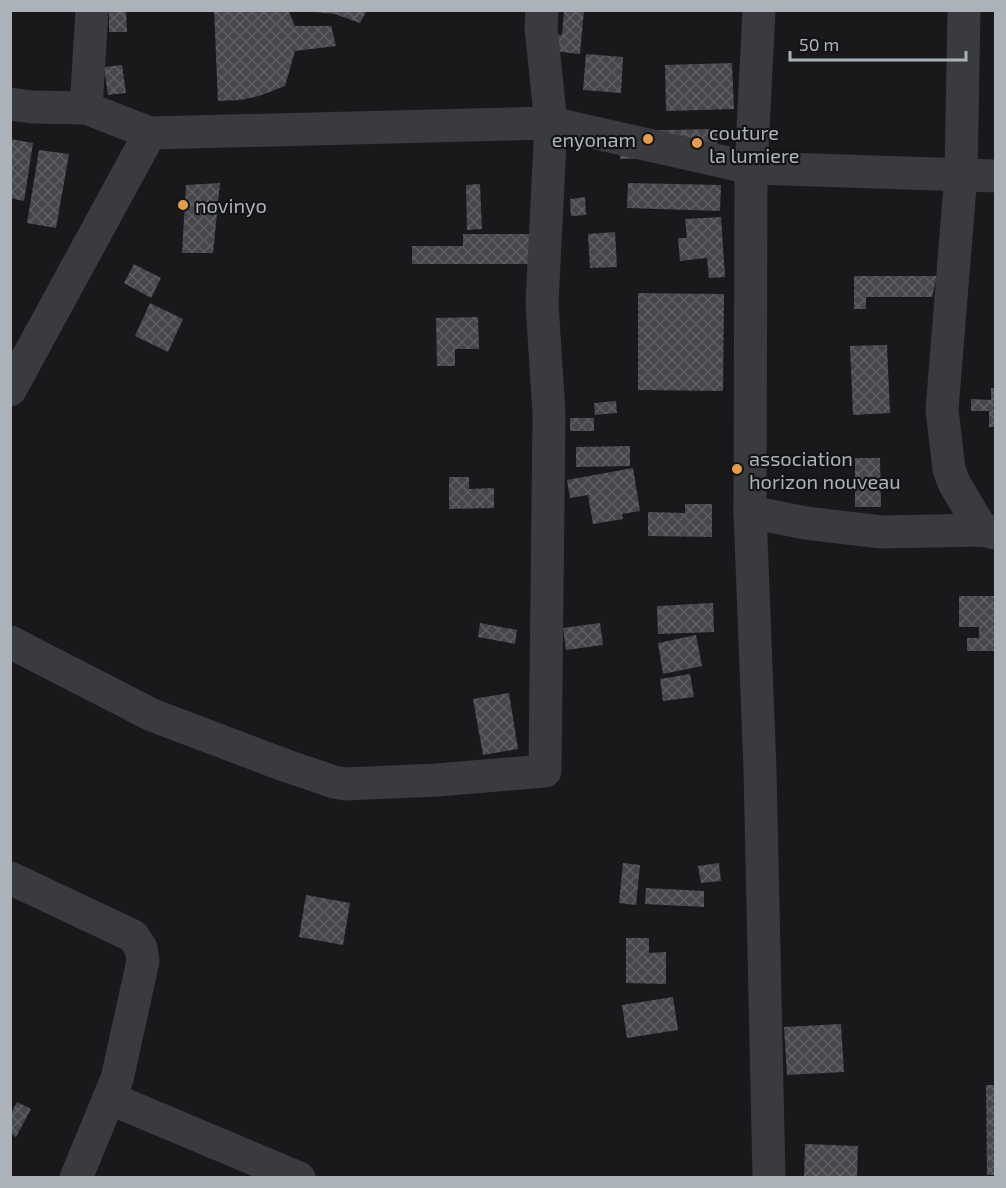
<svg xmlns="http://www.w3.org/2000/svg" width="1006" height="1188" font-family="'Exo 2',sans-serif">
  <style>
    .building { fill: url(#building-cross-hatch) }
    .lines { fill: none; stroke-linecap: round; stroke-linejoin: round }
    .minor { stroke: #3a3b3f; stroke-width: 33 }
    .poi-dot { fill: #e59e47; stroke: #141416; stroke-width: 2 }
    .labels { text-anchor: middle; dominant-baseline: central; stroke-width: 4.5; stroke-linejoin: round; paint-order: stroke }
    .poi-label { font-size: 20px; fill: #acb2b9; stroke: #141416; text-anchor: start }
  </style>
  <defs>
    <pattern id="building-cross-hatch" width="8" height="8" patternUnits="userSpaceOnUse" patternTransform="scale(1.5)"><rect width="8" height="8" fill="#46474b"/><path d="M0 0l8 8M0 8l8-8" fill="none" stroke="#5e5f63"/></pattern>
  </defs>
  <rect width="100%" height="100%" fill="#19191b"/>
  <g class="building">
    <polygon points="109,10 126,10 127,32 109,32"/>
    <polygon points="214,10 288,10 295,26 331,26 336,46 295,51 285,86 259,96 240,100 218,101"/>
    <polygon points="316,10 367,10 360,23 335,14 315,12"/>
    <polygon points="564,10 584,10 580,54 543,50 544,33 562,35"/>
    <polygon points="586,54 623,57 621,93 583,90"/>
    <polygon points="732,63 734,109 666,111 665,65"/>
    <polygon points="122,65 126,93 108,95 104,67"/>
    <polygon points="717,129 717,157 620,159 620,131"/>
    <polygon points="10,139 33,143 24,201 10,198"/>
    <polygon points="39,150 69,154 56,228 27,223"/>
    <polygon points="220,183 213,253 182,253 186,185"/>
    <polygon points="628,183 721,185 720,211 627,208"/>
    <polygon points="480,184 482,229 467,230 466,185"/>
    <polygon points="585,197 586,215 571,216 570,199"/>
    <polygon points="721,217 725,277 709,278 707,258 680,261 678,238 687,238 685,219"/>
    <polygon points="615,232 617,267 590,268 588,234"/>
    <polygon points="463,234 531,234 532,264 412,264 412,246 463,246"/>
    <polygon points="134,264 161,278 151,298 124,283"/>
    <polygon points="854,276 937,276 932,297 866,297 866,309 854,309"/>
    <polygon points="638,293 724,294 723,391 638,390"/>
    <polygon points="150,303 183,319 168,352 135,336"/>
    <polygon points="478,317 479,349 455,349 455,366 437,366 436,318"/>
    <polygon points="887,345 890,413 853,415 850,346"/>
    <polygon points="991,388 996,388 996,427 989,427 989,411 971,411 971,399 991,400"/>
    <polygon points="616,401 617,413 595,415 594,403"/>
    <rect x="570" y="418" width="24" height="13"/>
    <polygon points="630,446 630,466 576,467 576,447"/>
    <polygon points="855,458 880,458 881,507 855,507"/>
    <polygon points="633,468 640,511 622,514 623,519 593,524 588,495 570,498 567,480"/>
    <polygon points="449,477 469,477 469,489 494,488 494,508 449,509"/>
    <polygon points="685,504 712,504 712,537 648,536 648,512 685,513"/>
    <polygon points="959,596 996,596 996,651 967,651 967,638 979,638 979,627 959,627"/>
    <polygon points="713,603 714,632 658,634 657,606"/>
    <polygon points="480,623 517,630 515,644 478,637"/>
    <polygon points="600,623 603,645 566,650 563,628"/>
    <polygon points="696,635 702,666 663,674 658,643"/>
    <polygon points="690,674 694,697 663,701 660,679"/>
    <polygon points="509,693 518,749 483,755 473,699"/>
    <polygon points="623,863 640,865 636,905 619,903"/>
    <polygon points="719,863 721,881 701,883 698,866"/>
    <polygon points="646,888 704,891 704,907 645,904"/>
    <polygon points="306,895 350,903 343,945 299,937"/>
    <polygon points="626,938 649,938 649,953 666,952 666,984 626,983"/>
    <polygon points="673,997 678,1030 627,1038 622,1005"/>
    <polygon points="841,1024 844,1072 787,1075 784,1027"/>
    <polygon points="986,1085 996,1085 996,1175 987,1175"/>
    <polygon points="17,1102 31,1109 16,1137 10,1133 10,1115"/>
    <polygon points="805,1144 858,1146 857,1178 804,1178"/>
  </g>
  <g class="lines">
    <g class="minor">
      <polyline points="759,10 751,168 750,512 760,770 769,1178"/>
      <polyline points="964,10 961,174 942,410 949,469 954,483 982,530"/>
      <polyline points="10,104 32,107 86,108 150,133 551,123 751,168 996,176"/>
      <polyline points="86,108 92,10"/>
      <polyline points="10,390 150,133"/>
      <polyline points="750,512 806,523 881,532 982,530 996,533"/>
      <polyline points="10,642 152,715 284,765 334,782 346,784 437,780 545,771 549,414 542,303 551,123 541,28 542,10"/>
      <polyline points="10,878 133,936 141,948 143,961 117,1079 109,1098 299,1178"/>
      <polyline points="76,1178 109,1098"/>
    </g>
  </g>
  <g class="poi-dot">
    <circle cx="648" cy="139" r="6"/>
    <circle cx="697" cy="143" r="6"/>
    <circle cx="183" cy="205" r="6"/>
    <circle cx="737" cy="469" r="6"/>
  </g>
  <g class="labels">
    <g class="poi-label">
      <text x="709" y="132">couture<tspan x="709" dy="23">la lumiere</tspan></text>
      <text x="636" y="139" text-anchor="end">enyonam</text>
      <text x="195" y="205">novinyo</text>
      <text x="749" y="458">association<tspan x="749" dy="23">horizon nouveau</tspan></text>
    </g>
  </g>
  <rect width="1006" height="1188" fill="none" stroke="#acb2b9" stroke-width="24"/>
  <path d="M790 51v9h176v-9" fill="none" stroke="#acb2b9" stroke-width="3"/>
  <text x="799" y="51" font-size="18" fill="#acb2b9" stroke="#141416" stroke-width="4.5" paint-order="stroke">50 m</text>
</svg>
